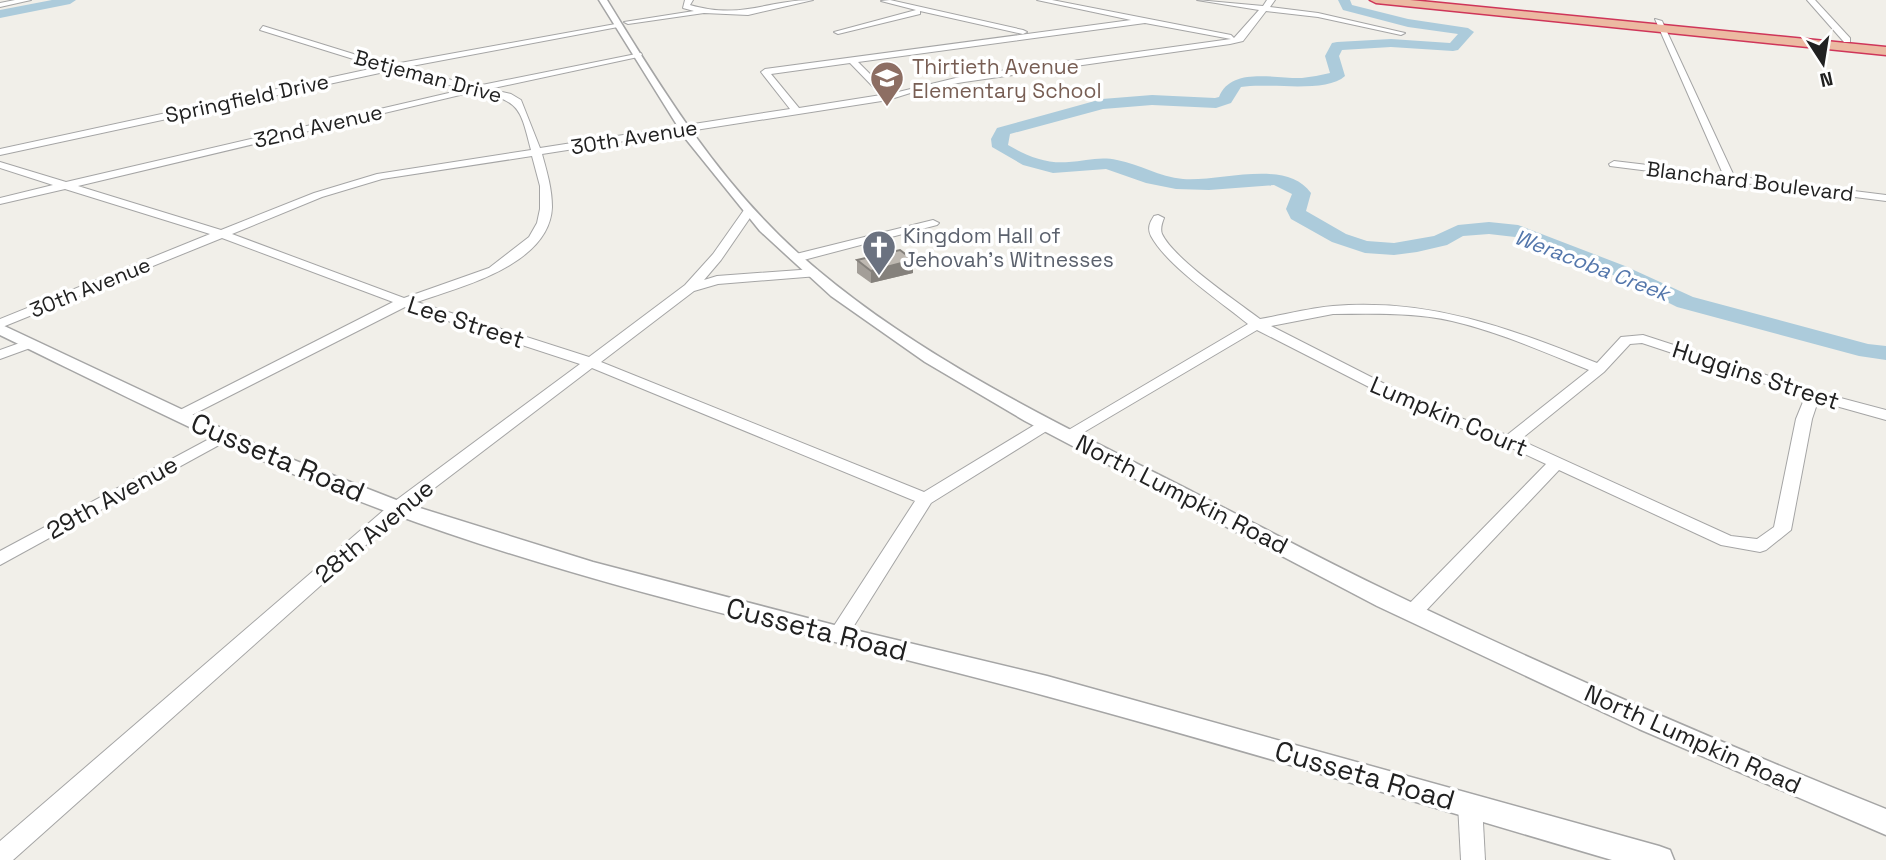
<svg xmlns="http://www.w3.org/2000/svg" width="1886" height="860" font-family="'Space Grotesk',sans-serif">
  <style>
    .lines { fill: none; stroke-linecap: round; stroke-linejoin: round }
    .river { fill: #accbdb; fill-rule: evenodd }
    .minor-casing { stroke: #a5a5a5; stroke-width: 2 }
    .tertiary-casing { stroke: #a5a5a5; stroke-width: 3 }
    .trunk-casing { stroke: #cf3559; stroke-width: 3 }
    .minor { fill: #fff; fill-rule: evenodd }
    .tertiary { fill: #fff; fill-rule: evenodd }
    .trunk { fill: #ecbaa2; fill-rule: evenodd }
    .wall { fill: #a39e98 }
    .shaded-wall { fill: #85817c }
    .building { fill: #beb8b1; stroke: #85817c; stroke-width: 2 }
    .labels { text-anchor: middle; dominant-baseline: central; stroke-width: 7; stroke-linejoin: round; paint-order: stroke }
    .far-education-label { font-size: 21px; fill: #785e54; stroke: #fff; text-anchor: start }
    .far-street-label { font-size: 21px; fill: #212121; stroke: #fff }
    .far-worship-label { font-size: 21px; fill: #5b616d; stroke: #fff; text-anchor: start }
    .far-water-label { font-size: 21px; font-style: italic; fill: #5376ab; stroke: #fff }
    .street-label { font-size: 24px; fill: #212121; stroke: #fff }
    .near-street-label { font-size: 28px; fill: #212121; stroke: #fff }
  </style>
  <rect width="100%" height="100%" fill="#f1efe9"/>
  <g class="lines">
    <g class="river">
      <polygon points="52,0 76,0 70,4 0,18 0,10"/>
      <path d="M1338,0H1350L1352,5L1408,19L1468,28L1474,32L1458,50L1453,51L1391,47L1342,50L1339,56L1345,76C1326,94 1267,82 1241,87L1231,103L1216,108L1152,105L1103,109L1010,134L1008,145C1027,156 1046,164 1069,162C1085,161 1100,156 1117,160C1140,164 1159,177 1183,179C1221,182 1286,158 1311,193L1306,211L1346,234L1367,241L1394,243L1434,236L1458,225L1489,222L1518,225L1625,266L1693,297L1868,344L1886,346V360L1859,356L1677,307L1611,274L1515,237L1489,234L1463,236L1447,245L1417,252L1394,255L1365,253L1332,242L1291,219L1286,209L1292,194L1274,185L1209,190L1176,189L1146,183L1106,169L1053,173L1023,165L992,147L991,139L997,128L1102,99L1152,95L1215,98L1219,97C1231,66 1275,79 1302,78C1311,77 1321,75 1330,73L1325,56L1332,43L1337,42L1391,39L1450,43L1458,34L1408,27L1343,10Z"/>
    </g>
    <g class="minor-casing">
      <g id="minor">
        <polygon points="15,0 31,0 0,7 0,3"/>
        <path d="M685,0H693L690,5C742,20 766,0 813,0L748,15L704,13L628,24L624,22L694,11L683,8Z"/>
        <polygon points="890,0 1023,30 1027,32 1023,34 920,11 920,14 838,34 834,32 916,10 881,1"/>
        <path d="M1037,0H1052L1231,35L1234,38L1259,10L1197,0L1263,6L1267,0H1275L1270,7L1318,13L1405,33L1401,35L1318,17L1266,11L1243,41L1230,44L964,82L923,89L888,100L542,154C547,172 552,189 552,207C550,265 460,287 417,302L589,357L685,285L713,254L744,210L748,209L754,212L721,260L704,280L717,276L814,269L818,270V276L718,284L694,291L601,362L924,492L1041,421H1053L1055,424L1053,427L931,503L845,640L838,642L831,640L828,635L915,501L592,368L403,512L13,860H0V841L391,504L580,364L405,307L186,418H176L173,415L176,412L393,302L222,238L0,328V319L210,234L65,189L0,204V198L53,185L0,168V162L66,182L466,89L389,71L0,155V149L379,67L260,30L263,26L389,65L621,23L618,27L401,68L477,86L641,53L642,55L638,57L489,89L511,94L521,100L540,148L790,109L761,72L765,69L1131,20ZM1145,23L1231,39L964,76L890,94L858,62ZM850,63L881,95L799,108L771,74ZM477,91C520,102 520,107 531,150L377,174L314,193L221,230L78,186ZM532,156L540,186V209L537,223L529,237L489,268L404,298L232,234L322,197L382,179Z"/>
        <polygon points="1807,0 1815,0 1850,38 1850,42 1844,42"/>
        <polygon points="1655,19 1662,21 1734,176 1886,195 1886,201 1610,166 1609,164 1614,161 1723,174"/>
        <path d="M1158,215L1164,218C1162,223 1160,229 1162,234C1174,259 1236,301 1260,319C1284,315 1309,308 1333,306C1430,298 1509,328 1597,363L1621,337L1643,335L1818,392L1886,410V420L1818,401L1812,419L1791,530L1766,550L1760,552L1721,545L1559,470L1419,618L1412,620L1405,618L1402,613L1405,608L1546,464L1503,444L1418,412L1257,330L1074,438H1062L1060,435L1248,324C1220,301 1168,267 1151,236C1147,228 1150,222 1154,216ZM1333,314C1372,314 1413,312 1452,321C1499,332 1544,352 1589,370L1507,435L1428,406L1271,326ZM1642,343L1805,397L1796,419L1774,527L1757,539L1731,536L1520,440L1604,372L1630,344Z"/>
        <polygon points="933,220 939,223 937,225 796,262 790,258 792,255"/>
        <polygon points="28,340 33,341 35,344 33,347 0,359 0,350"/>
        <polygon points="224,431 230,433 232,436 230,439 0,565 0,551"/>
        <polygon points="1470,794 1478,797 1482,804 1485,860 1461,860 1458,804 1462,797"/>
      </g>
    </g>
    <g class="tertiary-casing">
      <g id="tertiary">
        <path d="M599,0H607C662,90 719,182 798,253C914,357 1058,423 1195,493C1262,527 1328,563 1396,595C1556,672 1721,743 1886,809V835L1639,729L1377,606L1025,421L925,362L831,296L760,231L685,138Z"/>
        <path d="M0,324L268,450L404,503L593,562L838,626L1047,676L1659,846L1670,850L1674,860H1612C1424,805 1236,747 1046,696C827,637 602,591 388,512C255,463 128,397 0,335Z"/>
      </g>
    </g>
    <g class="trunk-casing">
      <polygon id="trunk" points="1370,0 1410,0 1886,47 1886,55 1376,3"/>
    </g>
    <use href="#minor" class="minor"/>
    <use href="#tertiary" class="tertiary"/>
    <use href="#trunk" class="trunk"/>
  </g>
  <polygon class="wall" points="857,260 913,260 913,273 871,283 857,273"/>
  <polygon class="shaded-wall" points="913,260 913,273 871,283 871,271"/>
  <polygon class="building" points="900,250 913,260 871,271 857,260"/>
  <defs>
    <g id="school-pin" transform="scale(1.75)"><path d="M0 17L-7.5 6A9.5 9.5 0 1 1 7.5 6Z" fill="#8d6e63" stroke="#fff"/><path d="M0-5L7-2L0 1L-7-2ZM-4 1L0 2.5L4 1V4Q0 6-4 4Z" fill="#fff"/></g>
    <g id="church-pin" transform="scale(1.75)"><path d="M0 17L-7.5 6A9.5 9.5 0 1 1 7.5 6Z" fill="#6b7280" stroke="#fff"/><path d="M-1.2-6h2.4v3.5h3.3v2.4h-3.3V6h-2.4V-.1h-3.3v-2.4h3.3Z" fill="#fff"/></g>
  </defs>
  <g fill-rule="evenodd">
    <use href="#school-pin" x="887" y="78"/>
    <use href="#church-pin" x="879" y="247"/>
  </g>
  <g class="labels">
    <g class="far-education-label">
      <text x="912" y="66">Thirtieth Avenue<tspan x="912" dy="24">Elementary School</tspan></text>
    </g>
    <g class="far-street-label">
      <text transform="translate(428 76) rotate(15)">Betjeman Drive</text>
      <text transform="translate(247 98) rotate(-12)">Springfield Drive</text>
      <text transform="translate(318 126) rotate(-13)">32nd Avenue</text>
      <text transform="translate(634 137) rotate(-9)">30th Avenue</text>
      <text transform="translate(1750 181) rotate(7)">Blanchard Boulevard</text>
      <text transform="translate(90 287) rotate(-22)">30th Avenue</text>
    </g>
    <g class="far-worship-label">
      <text x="903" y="235">Kingdom Hall of<tspan x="903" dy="24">Jehovah’s Witnesses</tspan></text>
    </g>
    <g class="far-water-label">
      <text transform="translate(1592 265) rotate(21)">Weracoba Creek</text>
    </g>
    <g class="street-label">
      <text transform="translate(466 322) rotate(18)">Lee Street</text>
      <text transform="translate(1756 375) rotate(18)">Huggins Street</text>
      <text transform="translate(1449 416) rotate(23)">Lumpkin Court</text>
      <text transform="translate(1182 494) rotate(27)">North Lumpkin Road</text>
      <text transform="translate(112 497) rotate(-29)">29th Avenue</text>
      <text transform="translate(374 531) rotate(-40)">28th Avenue</text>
      <text transform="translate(1693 739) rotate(24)">North Lumpkin Road</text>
    </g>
    <g class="near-street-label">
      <text transform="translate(278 457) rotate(23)">Cusseta Road</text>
      <text transform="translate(817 629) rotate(14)">Cusseta Road</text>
      <text transform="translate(1365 775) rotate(16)">Cusseta Road</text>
    </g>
  </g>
  <g transform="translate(1823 63) rotate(168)" stroke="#ffffff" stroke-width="5" paint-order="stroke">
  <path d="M0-5L12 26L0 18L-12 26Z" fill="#212121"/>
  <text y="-10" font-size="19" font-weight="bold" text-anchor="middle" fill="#212121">N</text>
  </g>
</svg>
